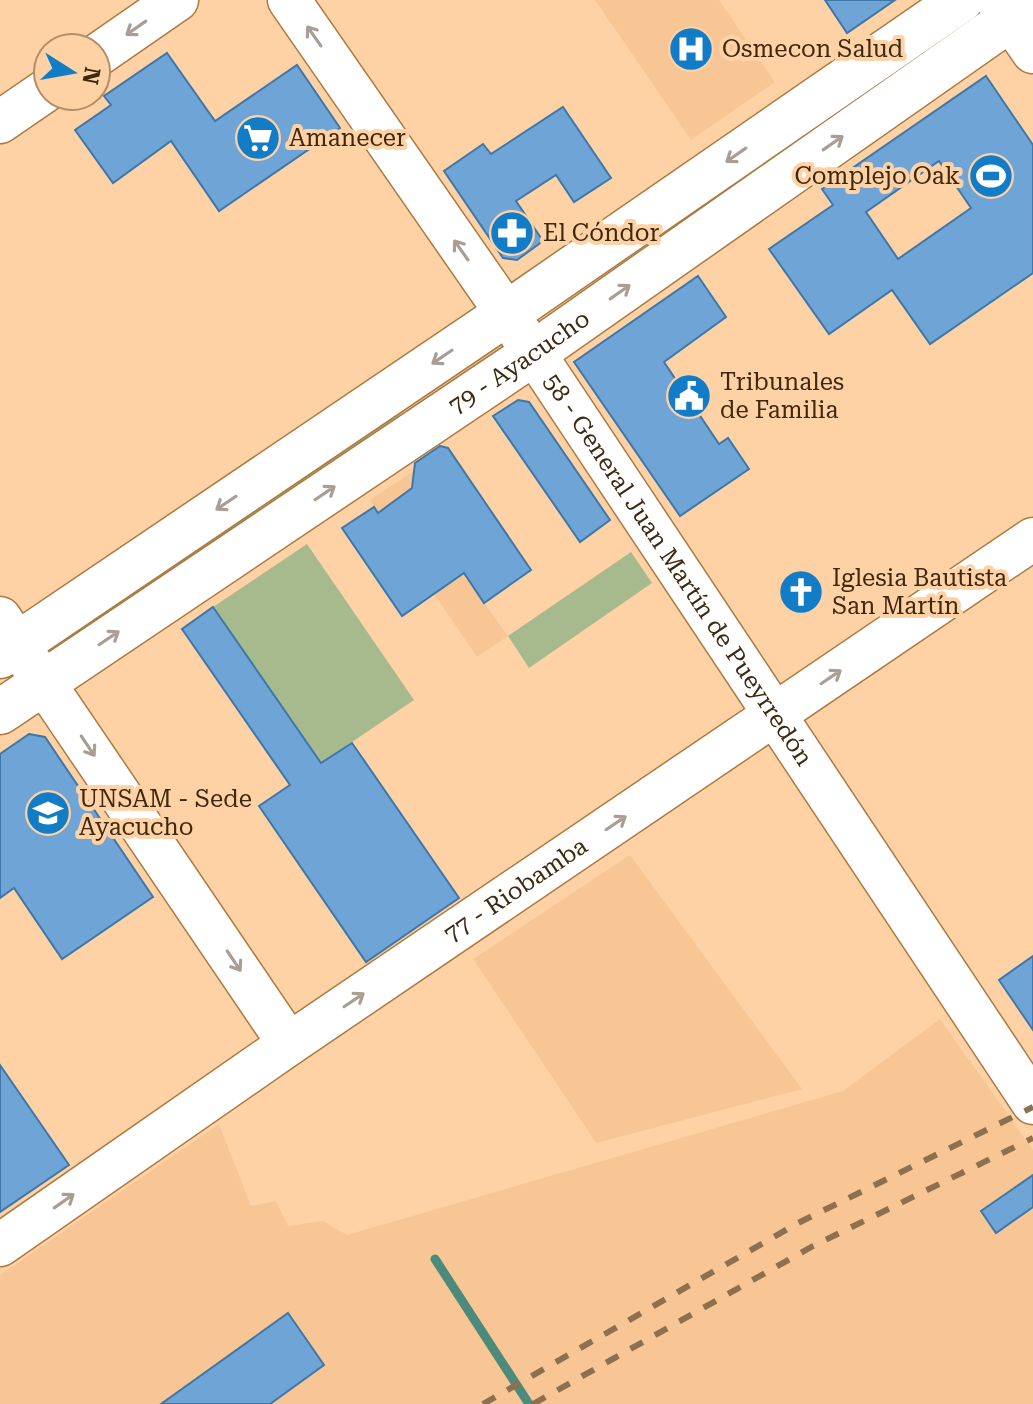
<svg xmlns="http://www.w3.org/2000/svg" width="1033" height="1404" font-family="'Roboto Serif',serif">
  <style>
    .built { fill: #f7c694 }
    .green { fill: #a7ba8d }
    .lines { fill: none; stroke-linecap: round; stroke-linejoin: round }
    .stream { stroke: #4c8a7c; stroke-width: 9 }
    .building { fill: #6fa5d6; stroke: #3f77a8; stroke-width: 2; fill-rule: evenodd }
    .minor-casing { stroke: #ac7941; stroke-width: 45 }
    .major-casing { stroke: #ac7941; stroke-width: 47 }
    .minor { stroke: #fff; stroke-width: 42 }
    .major { stroke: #fff; stroke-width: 44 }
    .rail { stroke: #8e6f4e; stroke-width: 6; stroke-dasharray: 14 14; stroke-linecap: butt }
    .oneway { stroke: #a89e93 }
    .labels { text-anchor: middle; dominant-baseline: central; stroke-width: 8; stroke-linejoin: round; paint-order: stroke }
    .poi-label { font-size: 24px; fill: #3d2810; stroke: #ffd2a5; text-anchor: start }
    .street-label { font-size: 24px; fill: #3d2810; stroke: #ffd2a5 }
  </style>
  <rect width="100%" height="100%" fill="#ffd2a5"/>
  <g class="built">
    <polygon points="595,0 719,0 775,82 691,140"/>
    <polygon points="448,448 531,570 484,603 508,636 477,657 370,500"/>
    <polygon points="630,855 802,1089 596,1143 473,959"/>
    <polygon points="940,1019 1033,1150 1033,1404 0,1404 0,1275 219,1124 251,1206 276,1201 288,1226 323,1221 347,1235 843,1091"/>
  </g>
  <g class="green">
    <polygon points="408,402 390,429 46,655 45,644"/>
    <polygon points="307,544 414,700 321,763 213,607"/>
    <polygon points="631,552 652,583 529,668 508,636"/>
  </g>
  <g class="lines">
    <polyline class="stream" points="435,1259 529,1404"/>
  </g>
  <g class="building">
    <polygon points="825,0 895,0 847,33"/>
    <polygon points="167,53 215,121 297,65 340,128 219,211 171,141 113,183 75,130 111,105 104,96"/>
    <path d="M986,76L1033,145V273L930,344L892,290L829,334L769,249L833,205L822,189ZM939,161L971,208L898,259L866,212Z"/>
    <polygon points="563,107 611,178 574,202 556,175 516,201 543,241 517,260 503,258 444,171 483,144 491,154"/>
    <polygon points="698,276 726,317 664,362 719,444 728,438 749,469 680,516 574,362"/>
    <polygon points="518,400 529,402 610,520 580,542 493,416"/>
    <polygon points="440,446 448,448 531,570 484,603 464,573 402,616 342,528 374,507 378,513 412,488 415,463"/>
    <polygon points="213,607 321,763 352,743 459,898 366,962 259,806 290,785 182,629"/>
    <polygon points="29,734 45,737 153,897 62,959 14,888 0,898 0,754"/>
    <polygon points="1033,956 1033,1030 999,980"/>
    <polygon points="0,1065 69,1165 0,1212"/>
    <polygon points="1033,1175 1033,1207 996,1233 981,1211"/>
    <polygon points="288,1313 324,1365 270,1404 161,1404"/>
  </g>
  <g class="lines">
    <g class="minor-casing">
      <g id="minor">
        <path id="s1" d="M289,0L534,353L1033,1103"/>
        <polyline points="997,0 1033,52"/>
        <polyline points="96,56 177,0"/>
        <polyline points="0,122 48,89"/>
        <polyline points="0,618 289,1044"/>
        <path id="s2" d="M0,1245L289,1044L1033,539"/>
      </g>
    </g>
    <g class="major-casing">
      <g id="major">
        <polyline points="0,656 506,314 961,0"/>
        <path id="s3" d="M0,712L534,353L1033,3"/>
      </g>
    </g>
    <use href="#minor" class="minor"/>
    <use href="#major" class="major"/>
    <g class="rail">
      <polyline points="483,1404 798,1223 1033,1107"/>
      <polyline points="533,1404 813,1246 1033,1138"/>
    </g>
  </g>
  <defs><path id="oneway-shaft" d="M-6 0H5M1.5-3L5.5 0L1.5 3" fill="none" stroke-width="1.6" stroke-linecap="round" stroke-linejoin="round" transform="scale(2)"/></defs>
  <g class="oneway">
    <use href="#oneway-shaft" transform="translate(136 28) rotate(145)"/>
    <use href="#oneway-shaft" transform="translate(314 36) rotate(-125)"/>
    <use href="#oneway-shaft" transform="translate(833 143) rotate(-35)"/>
    <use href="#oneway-shaft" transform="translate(736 155) rotate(145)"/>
    <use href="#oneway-shaft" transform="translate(461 250) rotate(-125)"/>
    <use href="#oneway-shaft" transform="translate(620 292) rotate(-35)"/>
    <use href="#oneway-shaft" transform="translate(442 357) rotate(146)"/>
    <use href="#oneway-shaft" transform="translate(325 493) rotate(-34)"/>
    <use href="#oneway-shaft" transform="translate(226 503) rotate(146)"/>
    <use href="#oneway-shaft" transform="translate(109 638) rotate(-34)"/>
    <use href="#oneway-shaft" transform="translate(831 677) rotate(-34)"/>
    <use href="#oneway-shaft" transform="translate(88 746) rotate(56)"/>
    <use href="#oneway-shaft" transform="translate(616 823) rotate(-34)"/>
    <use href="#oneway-shaft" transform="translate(234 961) rotate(56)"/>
    <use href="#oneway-shaft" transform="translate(354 1000) rotate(-34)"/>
    <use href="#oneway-shaft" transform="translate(64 1201) rotate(-35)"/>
  </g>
  <defs>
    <g id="hospital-disc" transform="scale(2.3)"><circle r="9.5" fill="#127cc7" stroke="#ffd2a5"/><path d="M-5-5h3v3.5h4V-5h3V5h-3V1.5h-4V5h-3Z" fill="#fff"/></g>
    <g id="supermarket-disc" transform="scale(2.3)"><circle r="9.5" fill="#127cc7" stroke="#ffd2a5"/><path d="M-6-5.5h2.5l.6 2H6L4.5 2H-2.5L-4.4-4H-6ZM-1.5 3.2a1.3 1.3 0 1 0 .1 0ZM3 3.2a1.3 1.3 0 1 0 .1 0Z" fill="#fff"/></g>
    <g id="stadium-disc" transform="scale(2.3)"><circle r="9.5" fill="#127cc7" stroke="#ffd2a5"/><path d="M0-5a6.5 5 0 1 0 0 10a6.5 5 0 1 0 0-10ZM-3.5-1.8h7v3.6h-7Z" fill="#fff"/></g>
    <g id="pharmacy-disc" transform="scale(2.3)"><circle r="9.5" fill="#127cc7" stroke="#ffd2a5"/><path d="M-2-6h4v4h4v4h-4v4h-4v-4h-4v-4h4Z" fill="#fff"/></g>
    <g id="civic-disc" transform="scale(2.3)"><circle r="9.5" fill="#127cc7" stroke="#ffd2a5"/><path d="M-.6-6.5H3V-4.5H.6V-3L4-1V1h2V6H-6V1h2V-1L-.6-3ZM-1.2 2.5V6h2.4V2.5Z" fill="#fff"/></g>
    <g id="church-disc" transform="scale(2.3)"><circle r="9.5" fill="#127cc7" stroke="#ffd2a5"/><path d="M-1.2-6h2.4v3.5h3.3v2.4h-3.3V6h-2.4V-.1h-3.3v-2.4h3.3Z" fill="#fff"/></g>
    <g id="university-disc" transform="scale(2.3)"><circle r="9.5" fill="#127cc7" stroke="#ffd2a5"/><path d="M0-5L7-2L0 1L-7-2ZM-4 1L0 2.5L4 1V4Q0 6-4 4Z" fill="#fff"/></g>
  </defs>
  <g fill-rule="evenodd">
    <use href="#hospital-disc" x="691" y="49"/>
    <use href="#supermarket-disc" x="258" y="138"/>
    <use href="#stadium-disc" x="991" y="176"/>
    <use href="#pharmacy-disc" x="512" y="233"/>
    <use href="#civic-disc" x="689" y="396"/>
    <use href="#church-disc" x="801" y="592"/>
    <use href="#university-disc" x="48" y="813"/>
  </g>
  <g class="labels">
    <g class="poi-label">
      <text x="722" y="49">Osmecon Salud</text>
      <text x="289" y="138">Amanecer</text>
      <text x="960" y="176" text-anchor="end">Complejo Oak</text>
      <text x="543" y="233">El Cóndor</text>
      <text x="720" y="382">Tribunales<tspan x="720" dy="28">de Familia</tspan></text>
      <text x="832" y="578">Iglesia Bautista<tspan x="832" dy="28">San Martín</tspan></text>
      <text x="79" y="799">UNSAM - Sede<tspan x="79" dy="28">Ayacucho</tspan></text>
    </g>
    <g class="street-label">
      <text stroke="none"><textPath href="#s3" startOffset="626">79 - Ayacucho</textPath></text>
      <text stroke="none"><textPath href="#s1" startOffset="690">58 - General Juan Martín de Pueyrredón</textPath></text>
      <text stroke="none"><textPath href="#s2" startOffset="626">77 - Riobamba</textPath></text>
    </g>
  </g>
  <g transform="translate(72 72) rotate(101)"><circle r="38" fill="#ffd2a5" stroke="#b18e69" stroke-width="2"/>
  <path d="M0-6L14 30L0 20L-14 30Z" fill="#127cc7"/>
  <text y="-12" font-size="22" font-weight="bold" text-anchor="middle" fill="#3d2810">N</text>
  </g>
</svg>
